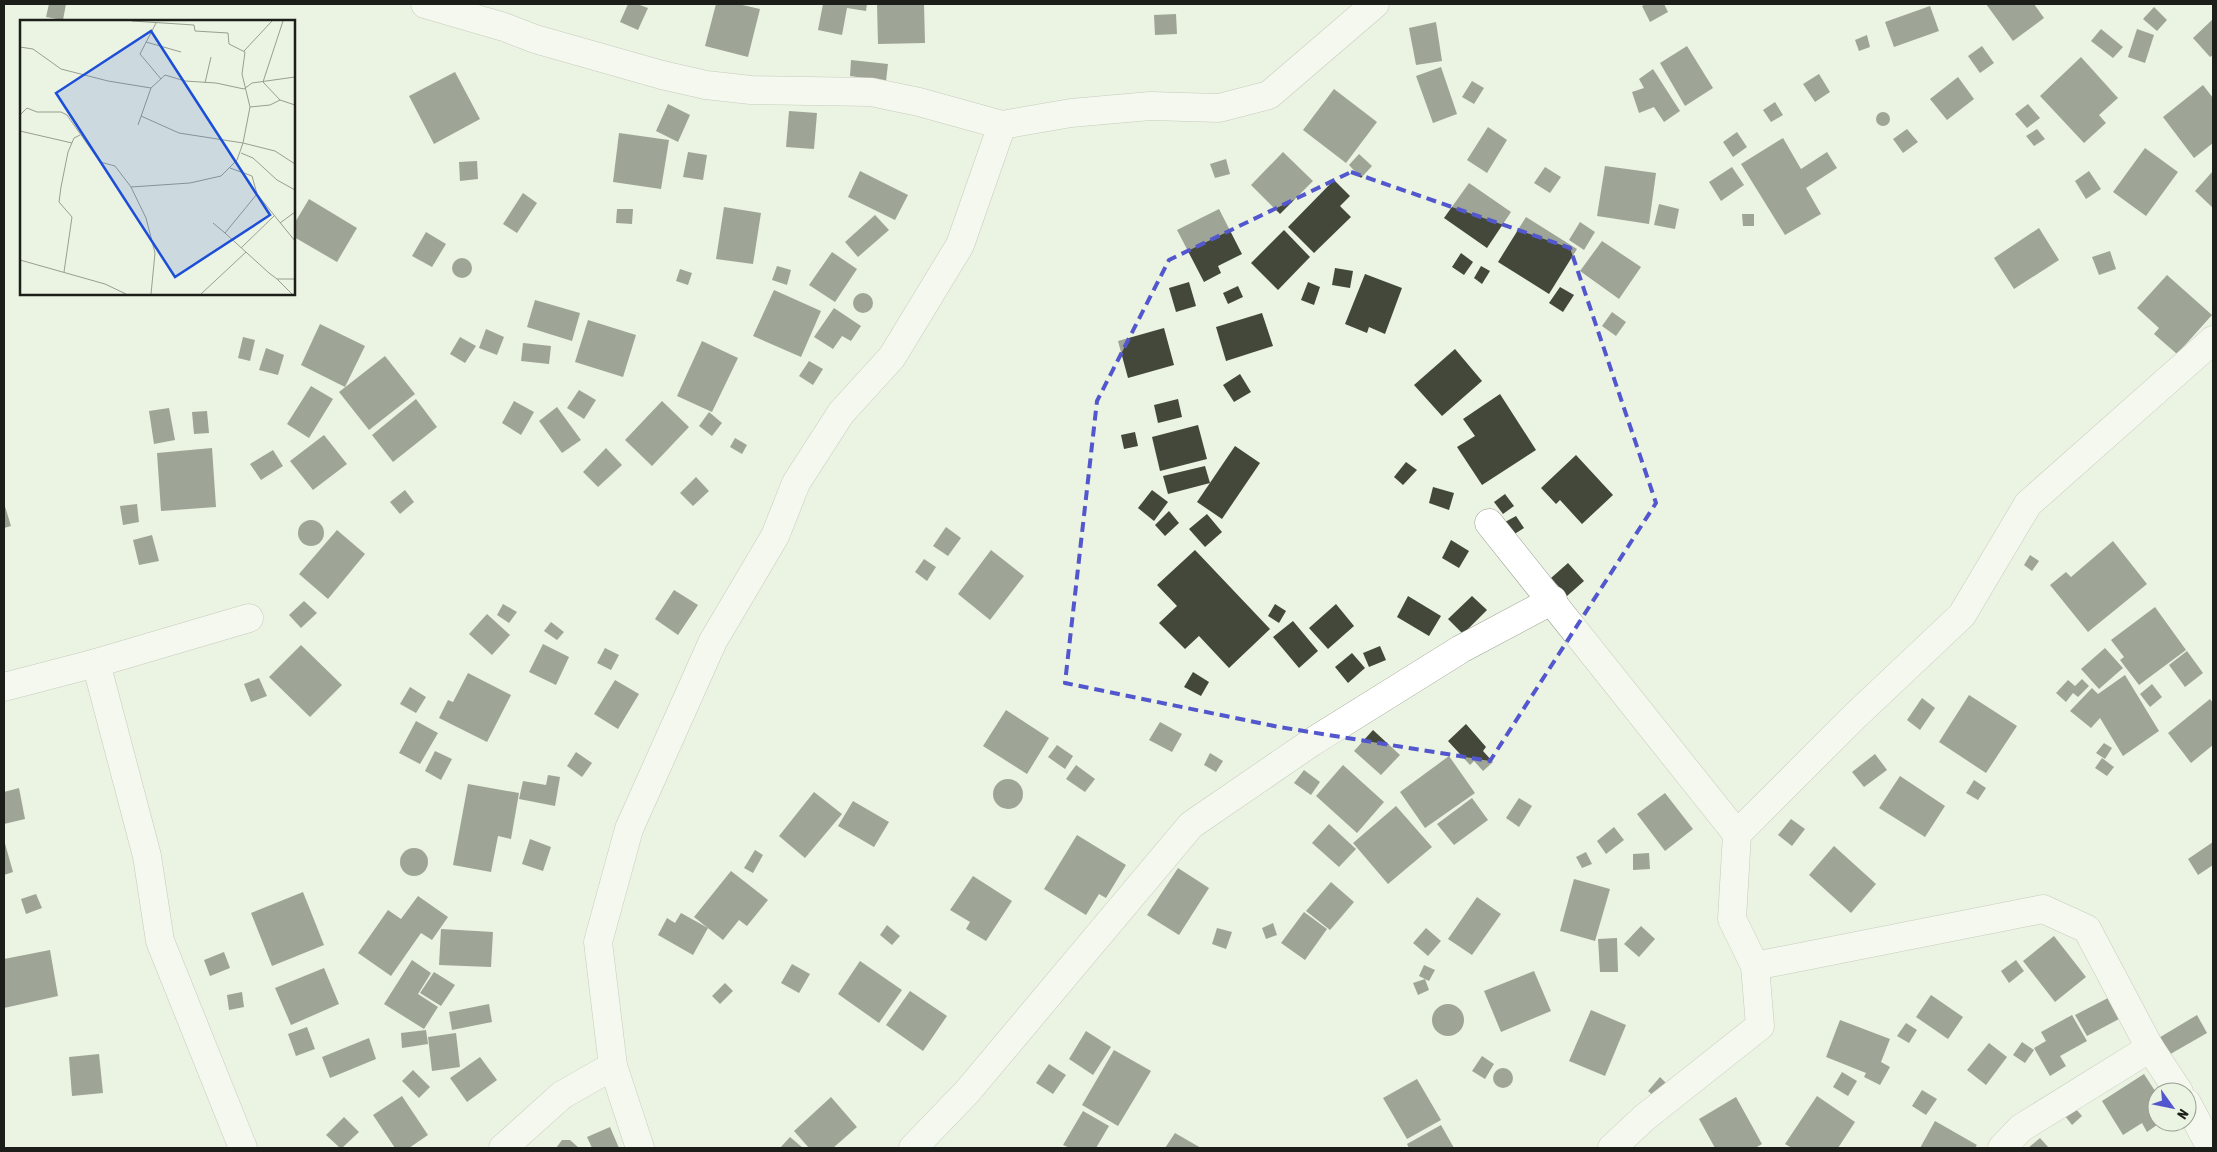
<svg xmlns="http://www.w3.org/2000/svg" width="2217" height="1152" font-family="'Asap Condensed',sans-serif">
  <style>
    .building { fill: #43483b }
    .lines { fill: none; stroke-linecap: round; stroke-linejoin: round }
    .minor-casing { stroke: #99a091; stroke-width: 29 }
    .minor { stroke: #fff; stroke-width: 28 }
    .marked { fill: none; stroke: #5357ce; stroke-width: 4; stroke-dasharray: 10 6; stroke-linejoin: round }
    .inset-road { fill: none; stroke: #989e92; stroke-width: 1 }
    .view { fill: #1d4ed8; fill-opacity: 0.15; stroke: #1d4ed8; stroke-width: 2.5 }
    .inset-edge { fill: none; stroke: #1c1f19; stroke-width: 2.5 }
  </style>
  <rect width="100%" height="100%" fill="#ebf3e2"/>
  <g class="building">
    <polygon points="49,4 66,4 63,20 46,17"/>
    <polygon points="628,4 637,4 648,8 638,30 620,22"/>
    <polygon points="716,4 738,4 760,9 748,57 705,46"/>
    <polygon points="823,4 867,4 866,11 847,8 842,35 818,30"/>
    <polygon points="877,4 924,4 925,43 878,44"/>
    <polygon points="1646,4 1664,4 1668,12 1650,22 1642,6"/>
    <polygon points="1986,4 2034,4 2044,18 2013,41"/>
    <polygon points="1930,6 1939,31 1894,47 1885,22"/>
    <polygon points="2154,7 2167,20 2157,31 2143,19"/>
    <polygon points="1176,14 1177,34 1155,35 1154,15"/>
    <polygon points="2213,19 2213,55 2210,57 2193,38"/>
    <polygon points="1436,22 1442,61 1416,65 1409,28"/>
    <polygon points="2101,29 2123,47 2113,58 2091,41"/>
    <polygon points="2137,29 2154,35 2145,63 2128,57"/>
    <polygon points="1867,35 1870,47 1859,51 1855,40"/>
    <polygon points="1687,46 1713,88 1685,106 1660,63"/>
    <polygon points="1982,46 1994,63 1980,73 1968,56"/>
    <polygon points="2081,57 2118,98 2099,115 2106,123 2084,143 2040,96"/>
    <polygon points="851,60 888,64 886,81 850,76"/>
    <polygon points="1441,67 1457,114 1433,123 1416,76"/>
    <polygon points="1653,69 1680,111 1664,122 1654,107 1639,113 1632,92 1644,88 1639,79"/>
    <polygon points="455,72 480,119 434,144 409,96"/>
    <polygon points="1819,74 1830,92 1815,102 1803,84"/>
    <polygon points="1958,77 1974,99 1947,120 1930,99"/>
    <polygon points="1472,81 1484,88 1474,104 1462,97"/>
    <polygon points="2203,85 2213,98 2213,143 2194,158 2163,117"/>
    <polygon points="1334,89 1377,122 1346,163 1303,130"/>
    <polygon points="1775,102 1783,115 1771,122 1763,110"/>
    <polygon points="668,104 690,115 678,142 656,131"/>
    <polygon points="2028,104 2040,118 2027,128 2015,114"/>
    <polygon points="789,111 817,113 814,149 786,147"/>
    <circle cx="1883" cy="119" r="7"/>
    <polygon points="1488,127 1507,140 1487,173 1467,160"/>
    <polygon points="1907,129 1918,142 1903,153 1893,139"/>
    <polygon points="2037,129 2045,139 2034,146 2026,136"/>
    <polygon points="1737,132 1747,147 1733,157 1723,142"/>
    <polygon points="619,133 669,140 661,189 613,182"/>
    <polygon points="1783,138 1801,169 1827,152 1837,168 1806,188 1821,214 1785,235 1741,164"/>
    <polygon points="2145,148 2178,172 2146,216 2113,192"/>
    <polygon points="688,152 707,155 703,180 683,177"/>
    <polygon points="1283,152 1313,181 1280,214 1251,185"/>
    <polygon points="1359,154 1372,166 1361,178 1349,165"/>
    <polygon points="1226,159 1230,174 1215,178 1210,164"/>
    <polygon points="477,161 478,179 460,181 459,162"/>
    <polygon points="1605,166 1656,173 1649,224 1597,216"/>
    <polygon points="1545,167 1561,177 1550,193 1534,183"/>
    <polygon points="1732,167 1744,185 1721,201 1709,182"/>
    <polygon points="860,171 908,195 895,220 848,197"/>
    <polygon points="2089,171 2101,189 2086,199 2075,181"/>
    <polygon points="2213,171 2213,208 2195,191"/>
    <polygon points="1334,180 1350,196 1340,206 1351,217 1314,253 1288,227"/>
    <polygon points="1469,183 1511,212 1487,248 1444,218"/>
    <polygon points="523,193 537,203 517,233 503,224"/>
    <polygon points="309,199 357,228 337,262 294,237 294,224"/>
    <polygon points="1659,204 1679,209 1675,229 1654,225"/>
    <polygon points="724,207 761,213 753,264 716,259"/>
    <polygon points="617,209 633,209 632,224 616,223"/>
    <polygon points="1219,209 1242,254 1218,266 1221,273 1204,282 1177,230"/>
    <polygon points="1742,214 1754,214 1754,226 1743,226"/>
    <polygon points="875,215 889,230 858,257 845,242"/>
    <polygon points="1526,217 1577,249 1549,294 1498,262"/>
    <polygon points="1580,222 1595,232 1584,250 1569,240"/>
    <polygon points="2039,228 2059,260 2014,289 1994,258"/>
    <polygon points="1284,230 1310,257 1278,290 1251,263"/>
    <polygon points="426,232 446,244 432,267 412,256"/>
    <polygon points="1602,241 1641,267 1619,299 1580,271"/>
    <polygon points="2110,251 2116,269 2099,275 2092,257"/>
    <polygon points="832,252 857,269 835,302 809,285"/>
    <polygon points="1461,253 1473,262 1464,275 1452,267"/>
    <circle cx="462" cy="268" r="10"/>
    <polygon points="777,266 791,270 787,285 772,280"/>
    <polygon points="1481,266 1490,271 1482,284 1474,278"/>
    <polygon points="1335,268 1353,271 1350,288 1332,285"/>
    <polygon points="680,269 692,273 688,285 676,281"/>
    <polygon points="1365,274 1402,288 1385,334 1369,327 1367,333 1345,324"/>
    <polygon points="2167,275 2212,315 2177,354 2154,334 2159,328 2137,308"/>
    <polygon points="1189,282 1196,306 1176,312 1169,288"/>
    <polygon points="1308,282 1320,287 1314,305 1301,300"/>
    <polygon points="1238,286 1243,297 1228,304 1223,293"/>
    <polygon points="1560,287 1574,295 1563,312 1549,303"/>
    <polygon points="774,290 821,311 801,357 753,336"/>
    <circle cx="863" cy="303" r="10"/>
    <polygon points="535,300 580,313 572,341 527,327"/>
    <polygon points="834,308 861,326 851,341 842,336 833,349 814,337"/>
    <polygon points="1612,312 1626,322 1616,336 1602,326"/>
    <polygon points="1262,313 1273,346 1226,361 1216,327"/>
    <polygon points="588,320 636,335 623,377 575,362"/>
    <polygon points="320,324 365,346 345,387 301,365"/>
    <polygon points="1164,328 1174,365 1128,378 1118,341"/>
    <polygon points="486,329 504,337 497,355 479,348"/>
    <polygon points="243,337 255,340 250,361 238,358"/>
    <polygon points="460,337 476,346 465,363 450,354"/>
    <polygon points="702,341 738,358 712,412 677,396"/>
    <polygon points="523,343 551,346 549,364 521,361"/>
    <polygon points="266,348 284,355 278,375 259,370"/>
    <polygon points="1455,349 1482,381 1442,416 1414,385"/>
    <polygon points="385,356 415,394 369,430 339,392"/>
    <polygon points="809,361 823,369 813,385 799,376"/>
    <polygon points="1240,374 1251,392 1234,402 1223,385"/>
    <polygon points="311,386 333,399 309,438 287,424"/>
    <polygon points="579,390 596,400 584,419 567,408"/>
    <polygon points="1500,394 1536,450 1482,485 1457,447 1475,436 1463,419"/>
    <polygon points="416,399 437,427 393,462 372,435"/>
    <polygon points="1178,399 1182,417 1158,423 1154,405"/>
    <polygon points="514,401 534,412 521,435 502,423"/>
    <polygon points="662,401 689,427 652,466 625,440"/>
    <polygon points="557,407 581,440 562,453 539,421"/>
    <polygon points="169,408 175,440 154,444 149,411"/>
    <polygon points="207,411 209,433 194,434 192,412"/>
    <polygon points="709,412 722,423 712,436 699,426"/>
    <polygon points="1198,425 1207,459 1160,471 1152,437"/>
    <polygon points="1135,432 1138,446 1124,449 1121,435"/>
    <polygon points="324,435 347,464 313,490 290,461"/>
    <polygon points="735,438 747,445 742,454 730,447"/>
    <polygon points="1235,446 1260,463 1222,519 1197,502"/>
    <polygon points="212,448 216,507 161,511 157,453"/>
    <polygon points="606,448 622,465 598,487 583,472"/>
    <polygon points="273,450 283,466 261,480 250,464"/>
    <polygon points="1576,455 1613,495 1582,524 1560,500 1556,504 1541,488"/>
    <polygon points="1406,462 1417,470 1403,485 1394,477"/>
    <polygon points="1205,466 1210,483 1168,494 1163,476"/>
    <polygon points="696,477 709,491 693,506 680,493"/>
    <polygon points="1433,487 1454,493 1449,510 1429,503"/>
    <polygon points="405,490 414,502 400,514 390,502"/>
    <polygon points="1152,490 1168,502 1154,521 1138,508"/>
    <polygon points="1505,494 1514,506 1503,514 1494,502"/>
    <polygon points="4,503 11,526 4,528"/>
    <polygon points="137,504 139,522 123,525 120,506"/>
    <polygon points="1169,511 1179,523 1165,536 1155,525"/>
    <polygon points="1207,514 1222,532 1205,547 1189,529"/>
    <polygon points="1516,516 1524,528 1513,535 1505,522"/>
    <circle cx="311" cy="533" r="13"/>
    <polygon points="946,527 961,538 948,556 933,546"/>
    <polygon points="337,530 365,554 328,599 299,574"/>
    <polygon points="152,535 159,561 139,565 133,540"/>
    <polygon points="1451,540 1469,551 1459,568 1442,558"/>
    <polygon points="2113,541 2147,584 2088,632 2050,585 2066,572 2071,577"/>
    <polygon points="991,550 1024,576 990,620 958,594"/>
    <polygon points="1195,550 1270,629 1229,668 1199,636 1185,649 1159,623 1177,606 1157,585"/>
    <polygon points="2030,555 2039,561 2032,571 2024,565"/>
    <polygon points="924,559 936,567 927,581 915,572"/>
    <polygon points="1568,563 1584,581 1567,596 1551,578"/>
    <polygon points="674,590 698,605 678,635 655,619"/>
    <polygon points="1408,596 1441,616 1429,636 1397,617"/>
    <polygon points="1472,596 1487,610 1463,634 1448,619"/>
    <polygon points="304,601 317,613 301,628 289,615"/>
    <polygon points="503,604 517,612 509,623 497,615"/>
    <polygon points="1275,604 1286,611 1279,623 1268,616"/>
    <polygon points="1336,604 1354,626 1328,649 1309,628"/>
    <polygon points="2155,607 2186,650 2139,685 2120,660 2124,657 2111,640"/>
    <polygon points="487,614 510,635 492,655 469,634"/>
    <polygon points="1293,621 1318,651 1299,668 1273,637"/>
    <polygon points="551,622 564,632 557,640 544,631"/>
    <polygon points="543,644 569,657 556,685 529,672"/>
    <polygon points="301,645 342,685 310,717 269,677"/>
    <polygon points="1380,646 1386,660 1369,667 1363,653"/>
    <polygon points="605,648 619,655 611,670 597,663"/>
    <polygon points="2105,648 2123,668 2099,689 2081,669"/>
    <polygon points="2187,651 2203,673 2185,687 2169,665"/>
    <polygon points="1352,653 1365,668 1348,683 1335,667"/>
    <polygon points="1193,672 1209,682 1201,696 1184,687"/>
    <polygon points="468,673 511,695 487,742 439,718 448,700 453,702"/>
    <polygon points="2125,675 2159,731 2123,756 2100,718 2091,728 2070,711 2092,688 2098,694"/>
    <polygon points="259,678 267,696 251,702 244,684"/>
    <polygon points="2082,679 2089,686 2078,697 2073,693 2066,702 2056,693 2068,680 2075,686"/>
    <polygon points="615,680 639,694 618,729 594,714"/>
    <polygon points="2152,684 2162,697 2150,707 2140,694"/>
    <polygon points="410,687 426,697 416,713 400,704"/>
    <polygon points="1969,695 2017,726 1986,773 1939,742"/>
    <polygon points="1922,698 1935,708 1920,730 1907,720"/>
    <polygon points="2210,699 2213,703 2213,745 2191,763 2168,733"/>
    <polygon points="1006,710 1049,738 1027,774 983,746"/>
    <polygon points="416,721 438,733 420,764 399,753"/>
    <polygon points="1160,722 1182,734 1172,752 1149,740"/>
    <polygon points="1466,724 1486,747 1483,751 1493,762 1483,771 1474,761 1470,765 1448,741"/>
    <polygon points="1373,730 1400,755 1381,775 1354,751"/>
    <polygon points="2104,743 2112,748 2105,759 2096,753"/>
    <polygon points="1057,745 1073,756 1065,769 1048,757"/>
    <polygon points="435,751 452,759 441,780 425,771"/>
    <polygon points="576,752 592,763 582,777 567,766"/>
    <polygon points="1210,753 1223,761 1216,772 1204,765"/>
    <polygon points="1875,754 1887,770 1864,787 1852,772"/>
    <polygon points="1449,756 1475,793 1425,828 1400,792"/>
    <polygon points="2102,758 2114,767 2107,776 2095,768"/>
    <polygon points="1076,765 1095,779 1085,792 1066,779"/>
    <polygon points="1343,765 1384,802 1357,833 1316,796"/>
    <polygon points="1304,770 1320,782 1311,795 1294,783"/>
    <polygon points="548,775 560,777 555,806 519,799 523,781 546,785"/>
    <polygon points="1900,776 1945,806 1925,837 1879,808"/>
    <circle cx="1008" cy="794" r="15"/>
    <polygon points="1974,780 1986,788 1978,800 1966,793"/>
    <polygon points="468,784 519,793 511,839 498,836 491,872 453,865"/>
    <polygon points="19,788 25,819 4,824 4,792"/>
    <polygon points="814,792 842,814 805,858 779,836"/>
    <polygon points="1665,793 1693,829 1665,851 1637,814"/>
    <polygon points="1472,798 1488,820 1454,845 1437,824"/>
    <polygon points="1519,798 1532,806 1519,827 1506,818"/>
    <polygon points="853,801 889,822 874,847 838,826"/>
    <polygon points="1396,806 1432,847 1388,884 1353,843"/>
    <polygon points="1791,819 1805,829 1792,846 1778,835"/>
    <polygon points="1329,824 1356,849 1339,867 1312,843"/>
    <polygon points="1614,827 1624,840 1606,854 1597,841"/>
    <polygon points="1077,835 1126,865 1106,898 1099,894 1086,915 1044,889"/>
    <polygon points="530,839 551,847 543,871 522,864"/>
    <polygon points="4,840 13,872 4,875"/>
    <polygon points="2213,842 2213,865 2198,875 2188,859"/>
    <polygon points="1834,846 1876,884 1851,913 1809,875"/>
    <circle cx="414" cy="862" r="14"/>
    <polygon points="755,850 763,855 753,873 744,868"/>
    <polygon points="1586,852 1592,864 1582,868 1576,857"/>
    <polygon points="1649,853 1650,869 1633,870 1633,854"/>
    <polygon points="1178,868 1209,888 1179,935 1147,915"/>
    <polygon points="731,871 768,900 747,926 739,920 723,940 694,917"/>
    <polygon points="973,876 1012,901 986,941 966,929 970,922 950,910"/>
    <polygon points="1574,879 1610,889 1595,941 1560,931"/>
    <polygon points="1331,882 1354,902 1330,930 1306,911"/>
    <polygon points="303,892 324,945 272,966 251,913"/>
    <polygon points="36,894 42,908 26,914 21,899"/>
    <polygon points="418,896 448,917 432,940 421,933 391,976 358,953 388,910 401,919"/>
    <polygon points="1477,897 1501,914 1472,955 1448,939"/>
    <polygon points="1304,912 1327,929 1305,960 1281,943"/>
    <polygon points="681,913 708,928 693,955 658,935 667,918 675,923"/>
    <polygon points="1273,923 1277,935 1266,939 1262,928"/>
    <polygon points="887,925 900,936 892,945 880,935"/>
    <polygon points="1641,926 1655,939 1639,957 1624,944"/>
    <polygon points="1217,928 1232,932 1226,949 1212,944"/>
    <polygon points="1426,928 1441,941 1428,956 1413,943"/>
    <polygon points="441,929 493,932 491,967 439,965"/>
    <polygon points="2054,936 2086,977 2055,1002 2023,961"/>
    <polygon points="1617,938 1618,972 1600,972 1598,939"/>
    <polygon points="50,950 58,996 4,1008 4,959"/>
    <polygon points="224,952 230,968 210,976 204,960"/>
    <polygon points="412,960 431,973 418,994 438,1007 424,1029 384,1004"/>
    <polygon points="2016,960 2024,971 2009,983 2001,971"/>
    <polygon points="860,961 902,990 879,1023 838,994"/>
    <polygon points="792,964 810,974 799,993 781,983"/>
    <polygon points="1424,965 1435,970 1429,981 1419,976"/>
    <polygon points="324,968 339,1004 291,1025 275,988"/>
    <polygon points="1534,971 1551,1011 1501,1032 1484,991"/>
    <polygon points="434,972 455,985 441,1006 420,993"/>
    <polygon points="1425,979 1429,990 1418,995 1413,983"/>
    <polygon points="725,983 733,991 720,1004 712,996"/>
    <polygon points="910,991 947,1016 923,1051 886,1025"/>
    <polygon points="242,992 244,1007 229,1010 227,995"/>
    <polygon points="1931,995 1963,1017 1948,1039 1916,1017"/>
    <polygon points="2108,998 2119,1019 2087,1036 2075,1015"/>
    <circle cx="1448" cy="1020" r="16"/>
    <polygon points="489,1004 492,1022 452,1030 449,1012"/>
    <polygon points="1591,1010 1626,1025 1605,1076 1569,1061"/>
    <polygon points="2072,1015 2087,1041 2060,1056 2066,1066 2050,1076 2034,1048 2046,1041 2041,1032"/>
    <polygon points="2197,1015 2207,1033 2167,1056 2157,1039"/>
    <polygon points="1840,1020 1890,1039 1881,1062 1890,1067 1880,1085 1864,1077 1866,1073 1826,1057"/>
    <polygon points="1906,1023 1917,1030 1909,1043 1897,1036"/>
    <polygon points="307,1027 315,1049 296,1056 288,1034"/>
    <polygon points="426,1030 428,1044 402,1048 401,1033"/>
    <polygon points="1086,1031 1111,1047 1093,1075 1069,1059"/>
    <polygon points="456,1033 460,1067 432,1071 428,1037"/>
    <polygon points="369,1038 376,1059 330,1078 322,1057"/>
    <polygon points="2022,1042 2034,1050 2025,1063 2013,1055"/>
    <polygon points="1989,1043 2007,1057 1986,1085 1967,1070"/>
    <polygon points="1114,1050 1151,1071 1118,1126 1082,1105"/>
    <polygon points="99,1054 103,1093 72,1096 69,1057"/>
    <polygon points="1482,1056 1494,1064 1485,1079 1472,1071"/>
    <polygon points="480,1057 497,1080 467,1102 450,1078"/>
    <polygon points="1049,1064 1066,1075 1053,1094 1036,1083"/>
    <circle cx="1503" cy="1078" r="10"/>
    <polygon points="413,1070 430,1087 419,1098 402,1081"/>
    <polygon points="1842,1072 1857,1081 1848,1096 1833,1087"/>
    <polygon points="2144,1074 2157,1094 2157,1122 2161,1122 2147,1132 2142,1123 2123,1135 2102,1101"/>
    <polygon points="1660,1077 1668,1085 1656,1098 1648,1091"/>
    <polygon points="1417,1079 1441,1120 1407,1139 1383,1098"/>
    <polygon points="1922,1090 1937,1099 1926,1115 1912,1106"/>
    <polygon points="402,1096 428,1135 409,1148 395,1148 373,1115"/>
    <polygon points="1817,1096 1855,1122 1838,1148 1792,1148 1785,1144"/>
    <polygon points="831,1097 857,1127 833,1148 809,1148 794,1131"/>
    <polygon points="1736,1097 1762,1144 1755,1148 1715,1148 1699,1119"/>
    <polygon points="2075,1108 2082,1116 2072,1125 2065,1116"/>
    <polygon points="1083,1111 1109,1126 1096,1148 1070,1148 1063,1145"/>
    <polygon points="344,1117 359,1132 342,1148 340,1148 326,1135"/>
    <polygon points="1935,1121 1977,1145 1975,1148 1920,1148"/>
    <polygon points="1441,1125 1454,1148 1409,1148 1407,1144"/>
    <polygon points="610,1127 619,1148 592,1148 587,1137"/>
    <polygon points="1175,1133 1201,1148 1165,1148"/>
    <polygon points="790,1137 803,1148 780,1148"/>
    <polygon points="2040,1138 2049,1148 2028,1148"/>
    <polygon points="562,1140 570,1140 579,1148 556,1148"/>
  </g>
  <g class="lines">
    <g class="minor-casing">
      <g id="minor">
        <polyline points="425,4 504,27 535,39 662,75 706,85 751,90 871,92 919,102 1002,125 1071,113 1150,106 1219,108 1269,95 1375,4"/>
        <polyline points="1489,523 1737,834"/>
        <polyline points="4,687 96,663"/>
        <polyline points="1755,966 2043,909 2087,929 2150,1048 2179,1092"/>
        <polyline points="2187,1103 2211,1148"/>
        <polyline points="243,1148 160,941 147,856 96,663 249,618"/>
        <polyline points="503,1148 562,1095 613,1066"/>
        <polyline points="640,1148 613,1066 598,942 629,829 713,641 775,536 796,483 841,413 892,357 960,245 1002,125"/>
        <polyline points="913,1148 967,1092 1191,825 1312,742 1461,649 1553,600"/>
        <polyline points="1612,1148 1644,1118 1760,1026 1755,966 1732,919 1737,834 1854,717 1962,615 2028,504 2213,340"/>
        <polyline points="2002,1148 2021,1128 2150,1048"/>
      </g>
    </g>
    <use href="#minor" class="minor"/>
  </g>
  <path d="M0 0H2217V1152H0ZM1351,172L1570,248L1656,503L1490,761L1279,727L1065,683L1097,401L1169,260Z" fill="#ebf3e2" fill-opacity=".55" fill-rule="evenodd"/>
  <path class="marked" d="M1351,172L1570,248L1656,503L1490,761L1279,727L1065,683L1097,401L1169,260Z"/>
  <g transform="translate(20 20)">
    <rect width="275" height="275" fill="#ebf3e2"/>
    <path class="inset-road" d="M112,1L174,5L175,11L208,13L209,24L225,32L222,54L230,87L223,123L255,131L275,144M263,1L243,62L260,80L275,85M136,3L120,34L141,59M126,22L161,32M0,27L13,29L41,49L88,61L131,68L145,55L165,61L196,63L224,69L232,63L275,57M224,31L252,1M185,63L191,37M230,87L250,85L260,80M0,95L7,88L17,92H41L47,95L80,142L95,146L111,167L126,198L135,233L131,274M118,105L131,68M0,111L52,123M221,133L233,138L257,160L275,170M210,148L232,156L237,174L275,221M111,167L170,163L201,156L217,140L223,123L159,113L121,96M193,203L205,213L237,174M260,203L275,192M205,213L249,253L257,259H275M221,228L254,196M0,240L85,264L106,274M44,252L52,197L39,182L41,167L48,132L54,118L60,115M257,259L272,274M181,274L226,232"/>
    <path class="view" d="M131,11L250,195L155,257L36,73Z"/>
    <rect width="275" height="275" class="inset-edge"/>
  </g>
  <rect width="2217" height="1152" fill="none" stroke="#1c1f19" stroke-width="10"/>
  <g transform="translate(2172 1107) rotate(123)"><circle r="24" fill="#ebf3e2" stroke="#989e92"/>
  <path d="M0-4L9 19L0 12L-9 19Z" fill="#5357ce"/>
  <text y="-8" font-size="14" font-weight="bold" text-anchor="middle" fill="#1c1f19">N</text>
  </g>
</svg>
